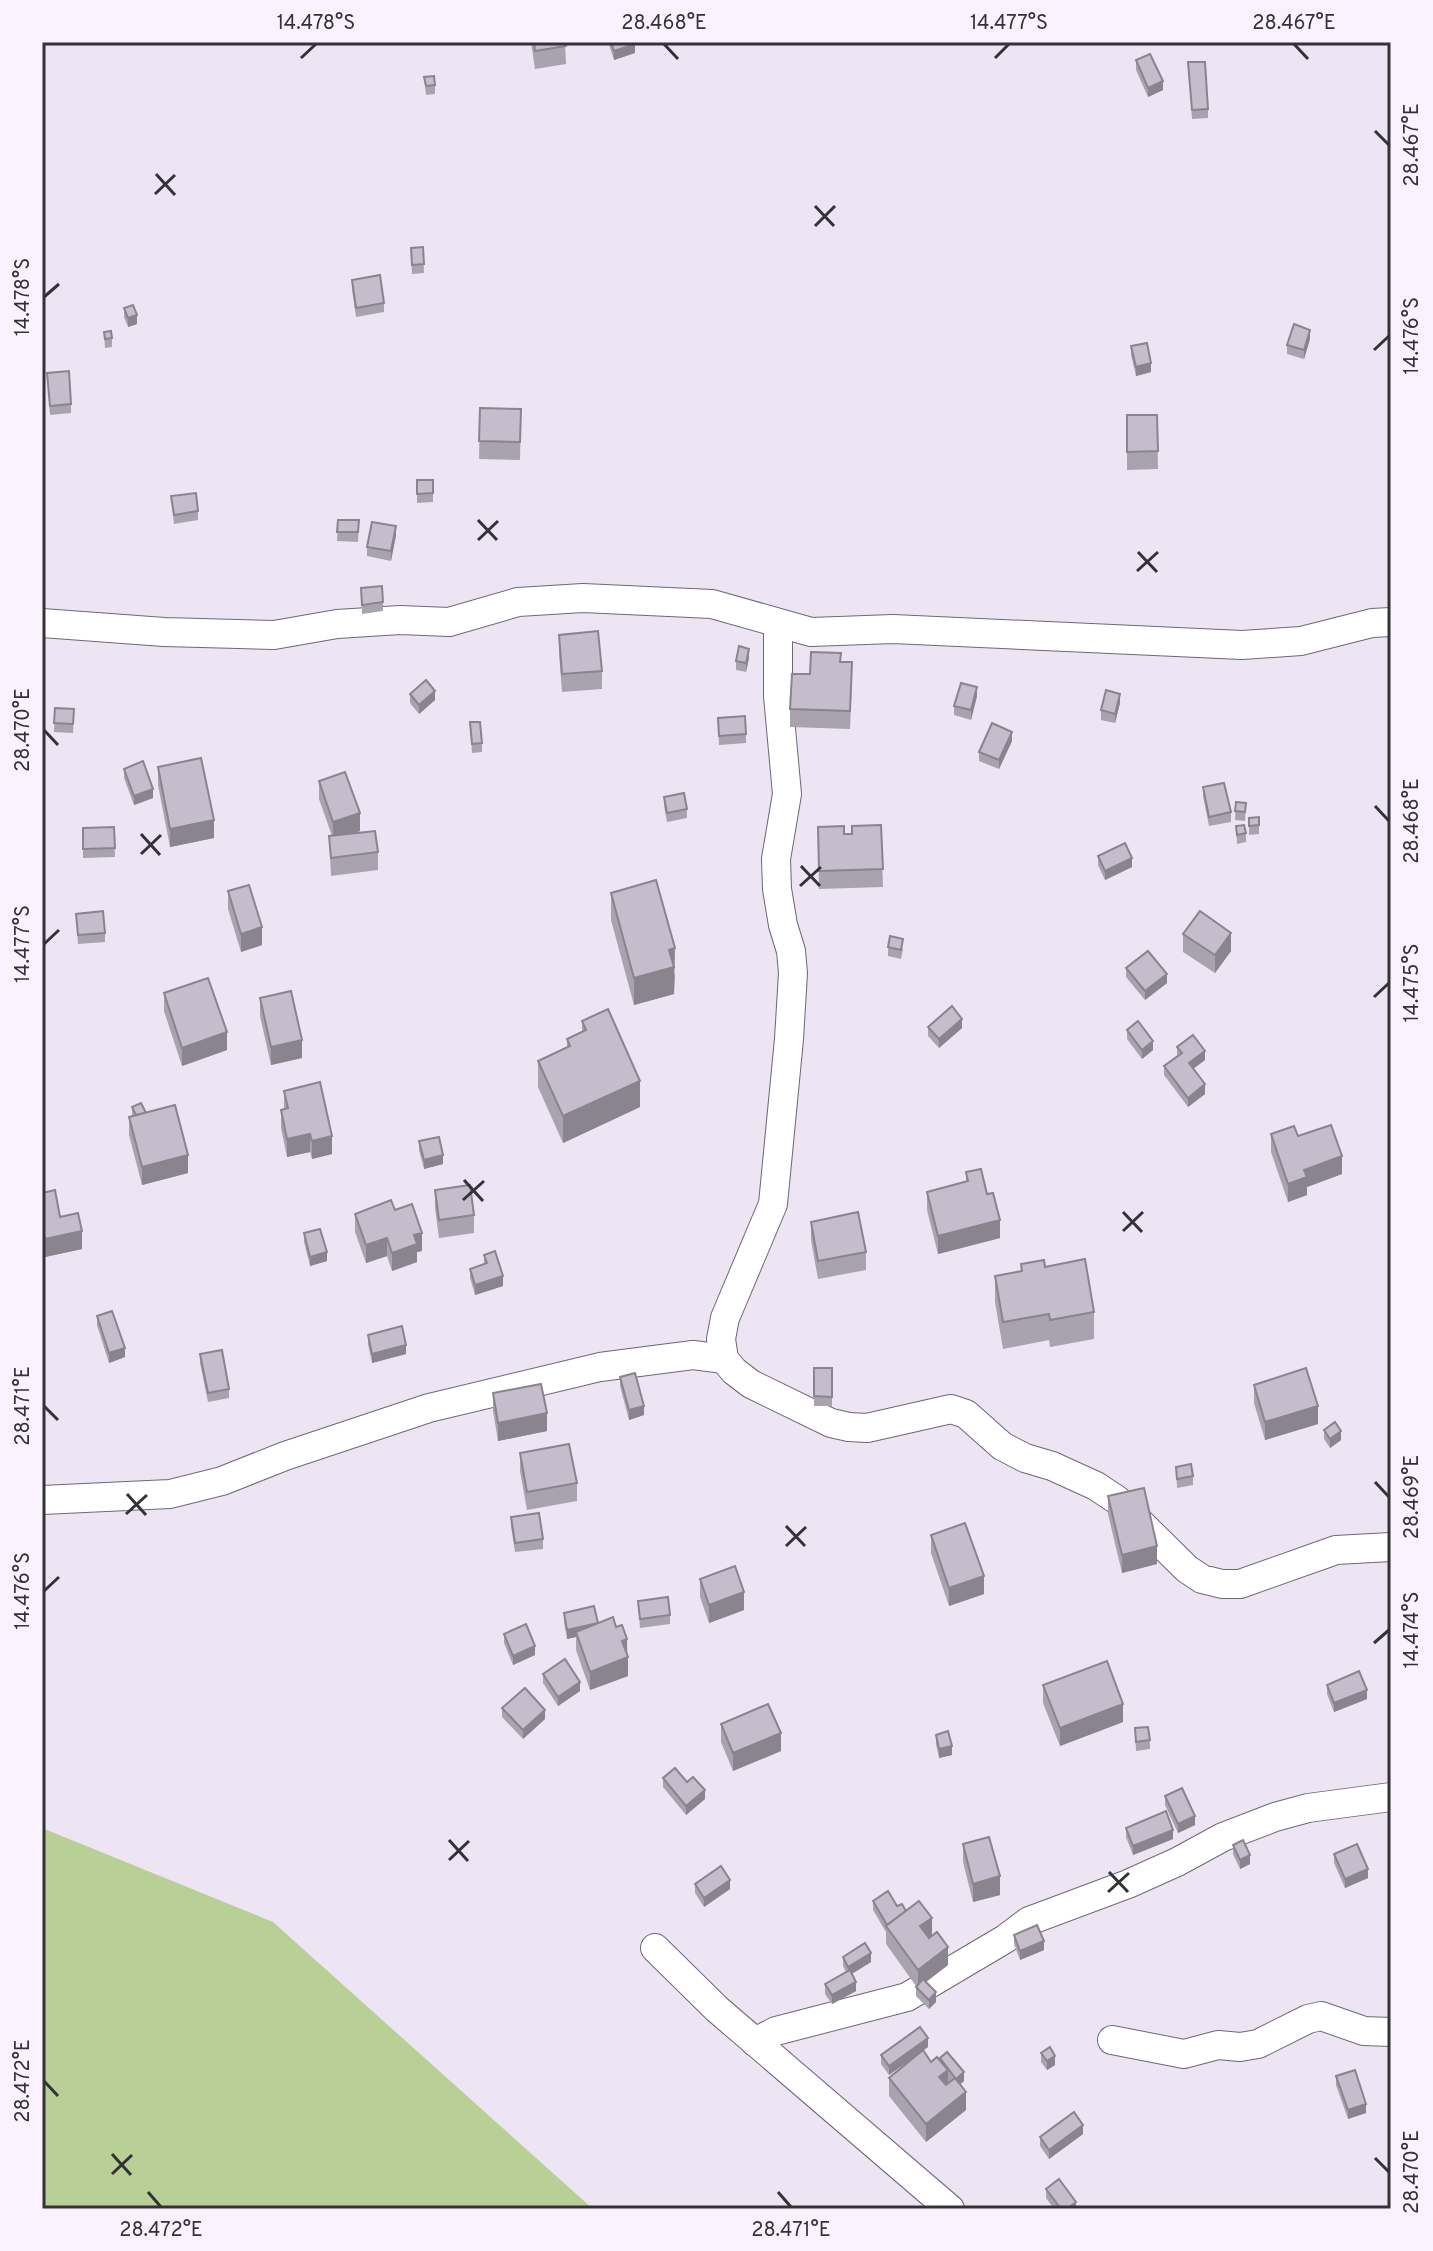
<svg xmlns="http://www.w3.org/2000/svg" width="1433" height="2251" font-family="Overpass,sans-serif">
  <style>
    .green { fill: #b8d096 }
    .lines { fill: none; stroke-linecap: round; stroke-linejoin: round }
    .street-casing { stroke: #6f6774; stroke-width: 30 }
    .street { stroke: #fff; stroke-width: 28 }
    .wall { fill: #a9a3af }
    .shaded-wall { fill: #8a848e }
    .building { fill: #c5bdcb; stroke: #8a848e; stroke-width: 2 }
    .ticks { fill: none; stroke: #343137; stroke-width: 3 }
    .neatline { fill: none; stroke: #343137; stroke-width: 3 }
    .ticks-label { font-size: 20px; text-anchor: middle; fill: #343137 }
  </style>
  <rect width="100%" height="100%" fill="#ede5f4"/>
  <polygon class="green" points="42,1828 273,1922 593,2209 42,2209"/>
  <g class="lines">
    <g class="street-casing">
      <g id="street">
        <polyline points="42,623 164,632 274,635 337,624 400,620 449,622 518,602 583,598 712,604 811,632 893,629 1242,645 1301,641 1372,623 1391,622"/>
        <polyline points="778,624 778,696 787,794 776,859 777,889 783,925 791,951 793,973 789,1039 773,1204 725,1318 721,1339 724,1359 734,1371 751,1384 831,1423 849,1427 867,1428 951,1409 966,1414 1002,1446 1025,1458 1052,1466 1096,1486 1117,1500 1187,1569 1202,1579 1222,1584 1240,1584 1336,1550 1391,1547"/>
        <polyline points="42,1500 170,1494 222,1481 285,1456 429,1408 600,1367 693,1355 724,1359"/>
        <polyline points="655,1948 717,2009 950,2209"/>
        <polyline points="1112,2040 1184,2054 1218,2045 1240,2047 1258,2044 1308,2019 1321,2016 1364,2031 1391,2032"/>
        <polyline points="755,2042 776,2031 907,1997 1005,1939 1029,1921 1128,1884 1177,1862 1223,1837 1275,1817 1308,1808 1391,1797"/>
      </g>
    </g>
    <use href="#street" class="street"/>
  </g>
  <g class="wall">
    <polygon points="531,42 565,42 566,64 535,69"/>
    <polygon points="608,42 634,42 635,53 614,60"/>
    <polygon points="1136,60 1163,90 1148,97 1136,70"/>
    <polygon points="1188,62 1208,109 1208,118 1192,119"/>
    <polygon points="424,77 435,85 435,94 426,95"/>
    <polygon points="423,247 424,273 412,274 411,248"/>
    <polygon points="352,280 384,303 384,312 356,317 352,289"/>
    <polygon points="124,308 137,324 128,327 124,317"/>
    <polygon points="104,332 112,338 112,347 105,348"/>
    <polygon points="1310,339 1304,359 1287,354 1287,345"/>
    <polygon points="1131,346 1151,372 1136,376 1131,355"/>
    <polygon points="47,373 71,404 71,413 50,415"/>
    <polygon points="480,408 521,409 520,460 479,459"/>
    <polygon points="1127,415 1157,415 1158,469 1127,470"/>
    <polygon points="417,480 433,480 433,502 417,503"/>
    <polygon points="171,496 198,511 198,520 174,524"/>
    <polygon points="338,520 359,520 358,542 337,541"/>
    <polygon points="396,535 391,561 367,556 367,547"/>
    <polygon points="361,588 383,602 383,611 362,614"/>
    <polygon points="559,635 602,671 602,689 562,692 559,653"/>
    <polygon points="749,658 746,672 736,670 736,661"/>
    <polygon points="841,662 852,680 850,729 790,727 790,709 810,674"/>
    <polygon points="410,694 435,700 419,714 410,703"/>
    <polygon points="977,696 971,720 954,715 954,706"/>
    <polygon points="1120,703 1115,723 1101,720 1101,710"/>
    <polygon points="55,708 74,709 73,733 54,732"/>
    <polygon points="718,718 746,734 746,743 719,745"/>
    <polygon points="470,722 482,743 482,752 472,753"/>
    <polygon points="1012,741 999,769 979,761 979,752"/>
    <polygon points="158,767 214,838 170,847 158,785"/>
    <polygon points="124,769 153,798 134,805 124,778"/>
    <polygon points="319,781 360,831 354,833 378,852 378,870 331,876 329,836 332,836 319,799"/>
    <polygon points="1203,787 1231,812 1231,822 1209,826 1203,796"/>
    <polygon points="664,797 687,809 687,818 667,822 664,806"/>
    <polygon points="1236,802 1246,803 1245,821 1235,820"/>
    <polygon points="1259,817 1259,834 1249,835 1249,818"/>
    <polygon points="881,825 883,887 819,889 818,827 844,834 852,834"/>
    <polygon points="1236,826 1246,833 1246,842 1237,844"/>
    <polygon points="114,827 115,857 83,858 83,828"/>
    <polygon points="1098,856 1132,867 1105,880 1098,865"/>
    <polygon points="228,891 262,945 241,952 228,909"/>
    <polygon points="611,893 675,975 674,994 634,1005 611,920"/>
    <polygon points="76,914 105,933 105,942 78,944"/>
    <polygon points="1183,934 1231,951 1215,973 1183,952"/>
    <polygon points="888,947 903,949 901,959 888,956"/>
    <polygon points="1126,968 1167,983 1145,1000 1126,977"/>
    <polygon points="164,993 227,1050 182,1066 164,1011"/>
    <polygon points="260,998 302,1058 271,1065 260,1016"/>
    <polygon points="582,1021 640,1107 563,1143 538,1087 538,1061 567,1048 567,1039 582,1032"/>
    <polygon points="928,1027 962,1028 939,1048 928,1036"/>
    <polygon points="1127,1030 1153,1050 1142,1059 1127,1039"/>
    <polygon points="1177,1047 1205,1060 1194,1068 1205,1094 1188,1107 1164,1075 1164,1066 1177,1056"/>
    <polygon points="284,1091 332,1154 312,1159 310,1152 287,1157 281,1128 281,1110 284,1109"/>
    <polygon points="132,1107 146,1113 188,1173 142,1185 129,1135 129,1117 132,1116"/>
    <polygon points="1271,1134 1298,1136 1342,1174 1307,1187 1307,1195 1288,1202 1271,1152"/>
    <polygon points="419,1141 443,1164 424,1169 419,1150"/>
    <polygon points="966,1172 987,1194 1000,1238 938,1254 927,1210 927,1192 966,1182"/>
    <polygon points="435,1190 474,1215 474,1233 439,1238 435,1208"/>
    <polygon points="42,1193 60,1217 82,1249 45,1257 42,1242"/>
    <polygon points="395,1210 422,1251 417,1252 417,1262 392,1271 387,1256 366,1263 355,1232 355,1214"/>
    <polygon points="811,1222 866,1252 866,1270 818,1279 811,1240"/>
    <polygon points="304,1233 327,1261 310,1266 304,1242"/>
    <polygon points="484,1255 503,1286 475,1295 470,1278 470,1269 484,1264"/>
    <polygon points="1021,1264 1045,1267 1094,1312 1094,1339 1050,1347 1049,1340 1003,1349 995,1302 995,1276 1021,1271"/>
    <polygon points="97,1316 125,1357 109,1363 97,1325"/>
    <polygon points="368,1335 406,1354 372,1363 368,1344"/>
    <polygon points="200,1354 229,1389 229,1398 208,1402 200,1363"/>
    <rect x="814" y="1368" width="18" height="38"/>
    <polygon points="620,1377 644,1415 629,1420 620,1386"/>
    <polygon points="1254,1385 1318,1424 1265,1440 1254,1403"/>
    <polygon points="493,1393 547,1431 498,1441 493,1411"/>
    <polygon points="1324,1430 1341,1440 1330,1448 1324,1439"/>
    <polygon points="520,1453 577,1483 577,1501 527,1510 520,1471"/>
    <polygon points="1176,1467 1193,1476 1193,1485 1177,1488"/>
    <polygon points="1108,1496 1157,1564 1122,1573 1108,1514"/>
    <polygon points="511,1517 543,1539 543,1549 515,1552 511,1526"/>
    <polygon points="931,1535 984,1594 949,1606 931,1553"/>
    <polygon points="700,1579 744,1610 709,1623 700,1597"/>
    <polygon points="638,1601 670,1615 670,1624 640,1628"/>
    <polygon points="564,1613 616,1627 627,1639 628,1676 590,1690 576,1650 576,1637 567,1639 564,1622"/>
    <polygon points="504,1634 535,1655 513,1665 504,1643"/>
    <polygon points="543,1674 580,1691 558,1706 543,1683"/>
    <polygon points="1043,1685 1123,1722 1060,1746 1043,1703"/>
    <polygon points="1327,1685 1367,1699 1334,1712 1327,1694"/>
    <polygon points="502,1708 545,1719 523,1739 502,1717"/>
    <polygon points="721,1724 781,1751 733,1771 721,1742"/>
    <polygon points="1135,1728 1150,1740 1150,1749 1136,1751"/>
    <polygon points="936,1735 952,1755 939,1758 936,1744"/>
    <polygon points="663,1778 705,1799 686,1815 663,1787"/>
    <polygon points="1165,1796 1195,1825 1178,1833 1165,1805"/>
    <polygon points="1126,1828 1173,1839 1133,1855 1126,1837"/>
    <polygon points="963,1844 1000,1895 973,1902 963,1862"/>
    <polygon points="1233,1845 1250,1864 1240,1869 1233,1854"/>
    <polygon points="1334,1854 1368,1878 1345,1888 1334,1863"/>
    <polygon points="695,1884 730,1889 704,1907 695,1893"/>
    <polygon points="873,1901 897,1906 906,1911 932,1936 948,1965 926,1982 936,2002 929,2009 916,1996 916,1986 886,1944 886,1932 873,1910"/>
    <polygon points="1014,1935 1044,1950 1020,1960 1014,1944"/>
    <polygon points="843,1957 871,1962 852,1974 856,1991 832,2004 825,1994 825,1984 846,1972 843,1966"/>
    <polygon points="928,2047 923,2050 931,2062 940,2061 940,2058 964,2081 960,2084 966,2110 926,2142 889,2096 889,2078 921,2052 889,2075 881,2064 881,2055"/>
    <polygon points="1041,2053 1055,2065 1047,2070 1041,2062"/>
    <polygon points="1389,2058 1391,2058 1391,2083 1389,2076"/>
    <polygon points="1336,2076 1366,2113 1348,2119 1336,2085"/>
    <polygon points="1083,2134 1049,2159 1040,2146 1040,2137"/>
    <polygon points="1046,2189 1076,2209 1054,2209 1046,2198"/>
  </g>
  <g class="shaded-wall">
    <polygon points="635,44 635,53 614,60 614,51"/>
    <polygon points="1163,81 1163,90 1148,97 1148,88"/>
    <polygon points="137,315 137,324 128,327 128,318"/>
    <polygon points="1310,330 1310,339 1304,359 1304,350"/>
    <polygon points="1151,363 1151,372 1136,376 1136,367"/>
    <polygon points="396,526 396,535 391,561 391,551"/>
    <polygon points="749,649 749,658 746,672 746,663"/>
    <polygon points="977,687 977,696 971,720 971,710"/>
    <polygon points="435,691 435,700 419,714 419,705"/>
    <polygon points="1120,694 1120,703 1115,723 1115,714"/>
    <polygon points="1012,732 1012,741 999,769 999,760"/>
    <polygon points="153,789 153,798 134,805 134,796"/>
    <polygon points="360,813 360,831 333,840 333,822"/>
    <polygon points="214,820 214,838 170,847 170,829"/>
    <polygon points="1132,858 1132,867 1105,880 1105,871"/>
    <polygon points="262,927 262,945 241,952 241,934"/>
    <polygon points="1231,933 1231,951 1215,973 1215,955"/>
    <polygon points="675,948 674,994 634,1005 634,978 669,950"/>
    <polygon points="1167,974 1167,983 1145,1000 1145,991"/>
    <polygon points="962,1019 962,1028 939,1048 939,1039"/>
    <polygon points="227,1032 227,1050 182,1066 182,1048"/>
    <polygon points="302,1040 302,1058 271,1065 271,1047"/>
    <polygon points="1153,1041 1153,1050 1142,1059 1142,1050"/>
    <polygon points="1205,1051 1205,1060 1189,1072 1189,1063"/>
    <polygon points="640,1081 640,1107 563,1143 563,1116"/>
    <polygon points="1205,1084 1205,1094 1188,1107 1188,1098"/>
    <polygon points="310,1134 310,1152 287,1157 287,1139"/>
    <polygon points="332,1136 332,1154 312,1159 312,1141"/>
    <polygon points="188,1155 188,1173 142,1185 142,1167"/>
    <polygon points="443,1155 443,1164 424,1169 424,1160"/>
    <polygon points="1342,1156 1342,1174 1307,1187 1307,1195 1288,1202 1288,1184 1304,1170"/>
    <polygon points="1000,1220 1000,1238 938,1254 938,1236"/>
    <polygon points="82,1231 82,1249 45,1257 45,1239"/>
    <polygon points="422,1233 422,1251 417,1252 417,1262 392,1271 392,1253 414,1235"/>
    <polygon points="387,1238 387,1256 366,1263 366,1245"/>
    <polygon points="327,1252 327,1261 310,1266 310,1257"/>
    <polygon points="503,1276 503,1286 475,1295 475,1285"/>
    <polygon points="406,1345 406,1354 372,1363 372,1354"/>
    <polygon points="125,1348 125,1357 109,1363 109,1353"/>
    <polygon points="644,1406 644,1415 629,1420 629,1410"/>
    <polygon points="1318,1406 1318,1424 1265,1440 1265,1422"/>
    <polygon points="547,1413 547,1431 498,1441 498,1423"/>
    <polygon points="1341,1431 1341,1440 1330,1448 1330,1439"/>
    <polygon points="1157,1546 1157,1564 1122,1573 1122,1555"/>
    <polygon points="984,1576 984,1594 949,1606 949,1588"/>
    <polygon points="744,1592 744,1610 709,1623 709,1605"/>
    <polygon points="598,1623 576,1632 576,1637 567,1639 567,1630"/>
    <polygon points="627,1639 627,1657 622,1641"/>
    <polygon points="535,1646 535,1655 513,1665 513,1656"/>
    <polygon points="628,1657 628,1676 590,1690 590,1672"/>
    <polygon points="580,1682 580,1691 558,1706 558,1697"/>
    <polygon points="1367,1690 1367,1699 1334,1712 1334,1703"/>
    <polygon points="1123,1704 1123,1722 1060,1746 1060,1728"/>
    <polygon points="545,1710 545,1719 523,1739 523,1730"/>
    <polygon points="781,1733 781,1751 733,1771 733,1753"/>
    <polygon points="952,1746 952,1755 939,1758 939,1749"/>
    <polygon points="705,1790 705,1799 686,1815 686,1806"/>
    <polygon points="1195,1816 1195,1825 1178,1833 1178,1824"/>
    <polygon points="1173,1830 1173,1839 1133,1855 1133,1846"/>
    <polygon points="1250,1855 1250,1864 1240,1869 1240,1860"/>
    <polygon points="1368,1869 1368,1878 1345,1888 1345,1879"/>
    <polygon points="1000,1876 1000,1895 973,1902 973,1884"/>
    <polygon points="730,1880 730,1889 704,1907 704,1898"/>
    <polygon points="932,1918 932,1936 920,1944 920,1926"/>
    <polygon points="1044,1941 1044,1950 1020,1960 1020,1951"/>
    <polygon points="948,1947 948,1965 918,1988 918,1970"/>
    <polygon points="871,1953 871,1962 848,1976 848,1967"/>
    <polygon points="856,1982 856,1991 832,2004 832,1995"/>
    <polygon points="936,1992 936,2002 929,2009 929,2000"/>
    <polygon points="928,2038 928,2047 889,2075 889,2066"/>
    <polygon points="1055,2056 1055,2065 1047,2070 1047,2061"/>
    <polygon points="948,2070 948,2088 939,2077"/>
    <polygon points="964,2072 964,2081 956,2088 956,2079"/>
    <polygon points="966,2092 966,2110 926,2142 926,2124"/>
    <polygon points="1366,2104 1366,2113 1348,2119 1348,2110"/>
    <polygon points="1083,2125 1083,2134 1049,2159 1049,2150"/>
    <polygon points="1076,2202 1076,2209 1067,2209"/>
  </g>
  <g class="building">
    <polygon points="534,42 565,42 566,46 535,51"/>
    <polygon points="611,42 634,42 635,44 614,51"/>
    <polygon points="1150,54 1163,81 1148,88 1136,60"/>
    <polygon points="1188,62 1205,62 1208,109 1192,110"/>
    <polygon points="434,76 435,85 426,86 424,77"/>
    <polygon points="423,247 424,264 412,265 411,248"/>
    <polygon points="380,275 384,303 356,308 352,280"/>
    <polygon points="133,305 137,315 128,318 124,308"/>
    <polygon points="1294,324 1310,330 1304,350 1287,345"/>
    <polygon points="111,331 112,338 105,339 104,332"/>
    <polygon points="42,333 43,333 44,350 42,350"/>
    <polygon points="1147,343 1151,363 1136,367 1131,346"/>
    <polygon points="69,371 71,404 50,406 47,373"/>
    <polygon points="480,408 521,409 520,442 479,441"/>
    <polygon points="1127,415 1157,415 1158,451 1127,452"/>
    <polygon points="417,480 433,480 433,493 417,494"/>
    <polygon points="196,493 198,511 174,515 171,496"/>
    <polygon points="338,520 359,520 358,532 337,532"/>
    <polygon points="372,522 396,526 391,551 367,547"/>
    <polygon points="382,586 383,602 362,605 361,588"/>
    <polygon points="598,631 602,671 562,674 559,635"/>
    <polygon points="739,646 749,649 746,663 736,661"/>
    <polygon points="811,652 841,653 840,662 852,662 850,711 790,709 792,674 810,674"/>
    <polygon points="426,680 435,691 419,705 410,694"/>
    <polygon points="961,683 977,687 971,710 954,706"/>
    <polygon points="1106,690 1120,694 1115,714 1101,710"/>
    <polygon points="55,708 74,709 73,724 54,723"/>
    <polygon points="745,716 746,734 719,736 718,718"/>
    <polygon points="470,722 480,722 482,743 472,744"/>
    <polygon points="992,723 1012,732 999,760 979,752"/>
    <polygon points="201,758 214,820 170,829 158,767"/>
    <polygon points="143,761 153,789 134,796 124,769"/>
    <polygon points="345,772 360,813 333,822 319,781"/>
    <polygon points="1224,783 1231,812 1209,817 1203,787"/>
    <polygon points="684,793 687,809 667,813 664,797"/>
    <polygon points="1236,802 1246,803 1245,812 1235,811"/>
    <polygon points="1259,817 1259,825 1249,826 1249,818"/>
    <polygon points="881,825 883,869 819,871 818,827 844,826 844,834 852,834 852,826"/>
    <polygon points="1244,825 1246,833 1237,835 1236,826"/>
    <polygon points="114,827 115,848 83,849 83,828"/>
    <polygon points="375,831 378,852 331,858 329,836"/>
    <polygon points="1125,843 1132,858 1105,871 1098,856"/>
    <polygon points="656,880 675,948 669,950 674,967 634,978 611,893"/>
    <polygon points="249,885 262,927 241,934 228,891"/>
    <polygon points="103,911 105,933 78,935 76,914"/>
    <polygon points="1200,911 1231,933 1215,955 1183,934"/>
    <polygon points="890,936 903,939 901,950 888,947"/>
    <polygon points="1148,951 1167,974 1145,991 1126,968"/>
    <polygon points="208,978 227,1032 182,1048 164,993"/>
    <polygon points="291,991 302,1040 271,1047 260,998"/>
    <polygon points="952,1006 962,1019 939,1039 928,1027"/>
    <polygon points="608,1009 640,1081 563,1116 538,1061 570,1046 567,1039 586,1030 582,1021"/>
    <polygon points="1138,1021 1153,1041 1142,1050 1127,1030"/>
    <polygon points="1193,1035 1205,1051 1189,1063 1205,1084 1188,1098 1164,1066 1182,1053 1177,1047"/>
    <polygon points="320,1082 332,1136 312,1141 310,1134 287,1139 281,1110 288,1108 284,1091"/>
    <polygon points="141,1103 146,1113 136,1115 132,1107"/>
    <polygon points="175,1105 188,1155 142,1167 129,1117"/>
    <polygon points="1331,1125 1342,1156 1304,1170 1307,1177 1288,1184 1271,1134 1294,1126 1298,1136"/>
    <polygon points="439,1137 443,1155 424,1160 419,1141"/>
    <polygon points="981,1169 987,1194 993,1193 1000,1220 938,1236 927,1192 968,1181 966,1172"/>
    <polygon points="470,1185 474,1215 439,1220 435,1190"/>
    <polygon points="55,1190 60,1217 78,1213 82,1231 45,1239 42,1224 42,1193"/>
    <polygon points="391,1200 395,1210 412,1204 422,1233 414,1235 417,1244 392,1253 387,1238 366,1245 355,1214"/>
    <polygon points="858,1212 866,1252 818,1261 811,1222"/>
    <polygon points="320,1229 327,1252 310,1257 304,1233"/>
    <polygon points="495,1251 503,1276 475,1285 470,1269 487,1263 484,1255"/>
    <polygon points="1085,1259 1094,1312 1050,1320 1049,1314 1003,1322 995,1276 1022,1271 1021,1264 1044,1260 1045,1267"/>
    <polygon points="112,1311 125,1348 109,1353 97,1316"/>
    <polygon points="402,1326 406,1345 372,1354 368,1335"/>
    <polygon points="222,1350 229,1389 208,1393 200,1354"/>
    <polygon points="814,1368 832,1368 832,1397 814,1396"/>
    <polygon points="1306,1368 1318,1406 1265,1422 1254,1385"/>
    <polygon points="635,1373 644,1406 629,1410 620,1377"/>
    <polygon points="541,1384 547,1413 498,1423 493,1393"/>
    <polygon points="1335,1422 1341,1431 1330,1439 1324,1430"/>
    <polygon points="569,1444 577,1483 527,1492 520,1453"/>
    <polygon points="1191,1464 1193,1476 1177,1479 1176,1467"/>
    <polygon points="1144,1488 1157,1546 1122,1555 1108,1496"/>
    <polygon points="539,1513 543,1539 515,1543 511,1517"/>
    <polygon points="965,1523 984,1576 949,1588 931,1535"/>
    <polygon points="735,1566 744,1592 709,1605 700,1579"/>
    <polygon points="668,1597 670,1615 640,1619 638,1601"/>
    <polygon points="594,1606 598,1623 567,1630 564,1613"/>
    <polygon points="613,1617 616,1627 622,1625 627,1639 622,1641 628,1657 590,1672 576,1632"/>
    <polygon points="526,1624 535,1646 513,1656 504,1634"/>
    <polygon points="565,1659 580,1682 558,1697 543,1674"/>
    <polygon points="1107,1661 1123,1704 1060,1728 1043,1685"/>
    <polygon points="1359,1671 1367,1690 1334,1703 1327,1685"/>
    <polygon points="525,1688 545,1710 523,1730 502,1708"/>
    <polygon points="768,1704 781,1733 733,1753 721,1724"/>
    <polygon points="1148,1727 1150,1740 1136,1742 1135,1728"/>
    <polygon points="948,1731 952,1746 939,1749 936,1735"/>
    <polygon points="675,1768 687,1782 693,1777 705,1790 686,1806 663,1778"/>
    <polygon points="1182,1788 1195,1816 1178,1824 1165,1796"/>
    <polygon points="1166,1811 1173,1830 1133,1846 1126,1828"/>
    <polygon points="989,1837 1000,1876 973,1884 963,1844"/>
    <polygon points="1243,1840 1250,1855 1240,1860 1233,1845"/>
    <polygon points="1357,1844 1368,1869 1345,1879 1334,1854"/>
    <polygon points="721,1866 730,1880 704,1898 695,1884"/>
    <polygon points="888,1891 897,1906 902,1904 906,1911 887,1925 873,1901"/>
    <polygon points="919,1901 932,1918 920,1926 929,1938 937,1932 948,1947 918,1970 886,1926"/>
    <polygon points="1037,1925 1044,1941 1020,1951 1014,1935"/>
    <polygon points="865,1943 871,1953 848,1967 843,1957"/>
    <polygon points="850,1970 856,1982 832,1995 825,1984"/>
    <polygon points="923,1979 936,1992 929,2000 916,1987"/>
    <polygon points="920,2027 928,2038 889,2066 881,2055"/>
    <polygon points="1050,2047 1055,2056 1047,2061 1041,2053"/>
    <polygon points="923,2050 931,2062 937,2057 948,2070 939,2077 946,2085 955,2078 966,2092 926,2124 889,2078"/>
    <polygon points="947,2052 964,2072 956,2079 940,2058"/>
    <polygon points="1355,2070 1366,2104 1348,2110 1336,2076"/>
    <polygon points="1074,2112 1083,2125 1049,2150 1040,2137"/>
    <polygon points="1059,2179 1076,2202 1067,2209 1061,2209 1046,2189"/>
  </g>
  <path class="ticks" d="M664,44L678,59M1294,44L1308,59M301,58L316,44M995,58L1009,44M1375,131L1389,145M156,174L175,195M155,194L175,175M815,206L834,226M815,226L835,206M44,297L59,284M1374,350L1389,336M478,520L497,540M478,540L498,521M1138,552L1157,572M1137,571L1158,552M44,730L58,745M1375,806L1389,821M141,834L160,855M141,854L161,835M801,866L820,886M800,886L821,867M44,944L59,930M1374,997L1389,983M464,1180L483,1201M463,1200L484,1181M1123,1212L1142,1232M1123,1231L1143,1212M44,1406L58,1420M1375,1482L1389,1497M127,1494L146,1515M126,1514L147,1495M786,1526L805,1546M786,1546L806,1527M44,1591L59,1577M1374,1643L1389,1630M449,1840L468,1861M449,1860L469,1841M1109,1872L1128,1892M1108,1892L1129,1873M44,2081L58,2096M112,2154L131,2175M1375,2158L1389,2172M112,2174L132,2155M148,2192L161,2207M778,2192L791,2207"/>
  <rect width="1433" height="2251" fill="none" stroke="#faf3ff" stroke-width="88"/>
  <rect x="44" y="44" width="1345" height="2163" class="neatline"/>
  <g class="ticks-label">
    <text x="316" y="29">14.478°S</text>
    <text x="664" y="29">28.468°E</text>
    <text x="1009" y="29">14.477°S</text>
    <text x="1294" y="29">28.467°E</text>
    <text transform="translate(1411 145) rotate(-90)" y="7">28.467°E</text>
    <text transform="translate(22 297) rotate(-90)" y="7">14.478°S</text>
    <text transform="translate(1411 336) rotate(-90)" y="7">14.476°S</text>
    <text transform="translate(22 730) rotate(-90)" y="7">28.470°E</text>
    <text transform="translate(1411 821) rotate(-90)" y="7">28.468°E</text>
    <text transform="translate(22 944) rotate(-90)" y="7">14.477°S</text>
    <text transform="translate(1411 983) rotate(-90)" y="7">14.475°S</text>
    <text transform="translate(22 1406) rotate(-90)" y="7">28.471°E</text>
    <text transform="translate(1411 1497) rotate(-90)" y="7">28.469°E</text>
    <text transform="translate(22 1591) rotate(-90)" y="7">14.476°S</text>
    <text transform="translate(1411 1630) rotate(-90)" y="7">14.474°S</text>
    <text transform="translate(22 2081) rotate(-90)" y="7">28.472°E</text>
    <text transform="translate(1411 2172) rotate(-90)" y="7">28.470°E</text>
    <text x="161" y="2236">28.472°E</text>
    <text x="791" y="2236">28.471°E</text>
  </g>
</svg>
